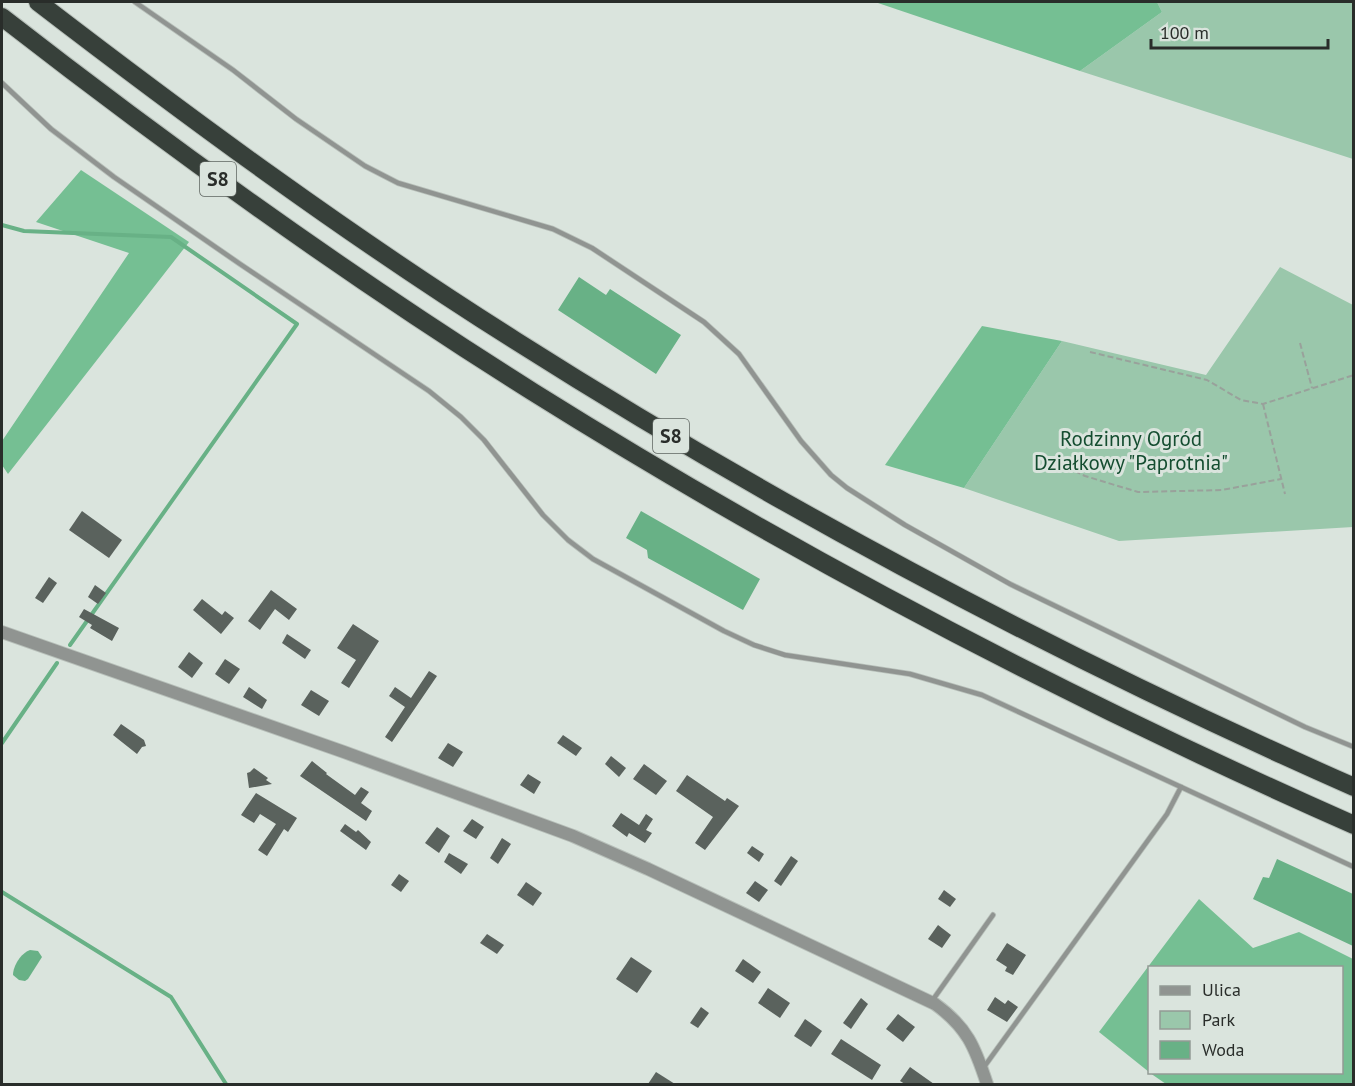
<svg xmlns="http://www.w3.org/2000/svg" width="1355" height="1086" font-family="'PT Sans',sans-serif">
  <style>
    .green { fill: #9ac7ab }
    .forest { fill: #75bf93 }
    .water { fill: #68b186 }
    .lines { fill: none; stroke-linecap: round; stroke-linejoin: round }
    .stream { stroke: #68b186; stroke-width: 4 }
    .building { fill: #5a625d }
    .service-casing { stroke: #b7bfb9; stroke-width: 6 }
    .tertiary-casing { stroke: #b7bfb9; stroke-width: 14 }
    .motorway-casing { stroke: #b7bfb9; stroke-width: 20 }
    .path { stroke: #99a19b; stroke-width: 2; stroke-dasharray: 6 3; stroke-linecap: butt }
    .service { stroke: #909491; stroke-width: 4.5 }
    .tertiary { stroke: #909491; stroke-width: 12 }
    .motorway { stroke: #37403a; stroke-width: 18 }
    .labels { text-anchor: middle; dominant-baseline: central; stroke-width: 6; stroke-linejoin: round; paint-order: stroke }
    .shield { fill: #dae4dd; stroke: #5e6460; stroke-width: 1.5 }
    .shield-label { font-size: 20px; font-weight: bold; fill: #292d2a }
    .park-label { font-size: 21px; fill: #144d30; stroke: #dae4dd }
  </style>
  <rect width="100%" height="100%" fill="#dae4dd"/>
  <g class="green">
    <polygon points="1157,2 1353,2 1353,159 1080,71 1162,12"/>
    <polygon points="1280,267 1353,305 1353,527 1119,541 964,488 1062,341 1206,375"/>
  </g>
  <g class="forest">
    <polygon points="875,2 1157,2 1162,12 1080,71"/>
    <polygon points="81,170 189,242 8,474 2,465 2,441 129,253 36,222"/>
    <polygon points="982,326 1062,341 964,488 885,465"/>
    <polygon points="1199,899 1253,948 1299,932 1353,959 1353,1084 1166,1084 1150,1073 1342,1072 1342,968 1150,968 1149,1072 1099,1032"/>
  </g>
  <g class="water">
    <polygon points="579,277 606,295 610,289 681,335 656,374 558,310"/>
    <polygon points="641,511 760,579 743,610 648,558 647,550 626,538"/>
    <polygon points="1277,859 1353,894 1353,946 1253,899 1263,877 1269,878"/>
    <path d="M30,950L38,951L42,957L28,979L25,981L19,980L13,975C13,966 21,953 30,950Z"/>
  </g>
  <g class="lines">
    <g class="stream">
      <polyline points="2,225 24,231 171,237 297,324 70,645"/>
      <polyline points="2,743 57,663"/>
      <polyline points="2,892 171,997 226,1084"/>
    </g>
  </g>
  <g class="building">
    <polygon points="82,511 122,540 109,558 69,530"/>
    <polygon points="49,577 57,583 43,603 35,598"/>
    <polygon points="95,585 106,593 98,604 88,597"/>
    <polygon points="271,590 297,609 289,620 275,609 260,630 248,621"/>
    <polygon points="202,599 222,615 225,611 234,618 221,634 193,610"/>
    <polygon points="84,609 119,628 112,641 90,628 92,625 79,617"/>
    <polygon points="353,624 379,641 349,688 341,683 356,660 337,648"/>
    <polygon points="287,634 311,650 305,659 282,643"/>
    <polygon points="189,652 203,663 192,678 178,667"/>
    <polygon points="225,659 240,669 229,684 215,674"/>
    <polygon points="429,671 437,676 392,742 385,737 405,707 389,696 395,687 411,698"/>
    <polygon points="249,687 267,700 262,709 243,697"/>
    <polygon points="311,690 329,701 319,716 301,705"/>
    <polygon points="121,724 144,740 146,746 142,747 137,754 113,735"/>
    <polygon points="563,735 582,748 576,756 557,743"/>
    <polygon points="448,743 463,752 453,767 438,758"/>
    <polygon points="611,756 626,768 619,777 605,764"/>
    <polygon points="312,761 327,773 326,774 355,795 361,787 369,792 361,803 372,811 366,821 300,776"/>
    <polygon points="644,764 667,781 656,795 633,779"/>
    <polygon points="254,768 268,778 266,780 272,784 249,788 247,773 250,772"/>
    <polygon points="528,774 541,782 534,794 520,785"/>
    <polygon points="687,775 725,801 727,798 739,806 705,850 695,843 713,817 676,791"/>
    <polygon points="256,793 297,818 288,832 284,829 267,856 258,850 276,824 260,814 254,823 241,815"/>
    <polygon points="621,813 639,825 646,814 653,819 646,830 652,833 645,843 629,833 627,837 612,826"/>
    <polygon points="472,819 484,827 476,839 463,831"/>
    <polygon points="345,824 356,832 358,830 371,842 366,850 340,831"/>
    <polygon points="437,827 450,836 439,853 425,843"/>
    <polygon points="502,838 511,844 498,864 490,858"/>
    <polygon points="752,846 764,854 759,862 747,853"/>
    <polygon points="449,853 468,864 461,874 444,862"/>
    <polygon points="791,856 798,861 781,886 774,881"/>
    <polygon points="399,874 409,881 401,892 391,885"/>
    <polygon points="755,881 768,890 759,902 746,893"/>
    <polygon points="526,882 542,893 533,906 517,895"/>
    <polygon points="944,890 956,899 950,907 938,899"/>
    <polygon points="938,925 951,935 942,948 928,939"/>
    <polygon points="487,934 504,945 497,954 480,943"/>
    <polygon points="1007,943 1026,955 1013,975 1005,971 1007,967 996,960"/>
    <polygon points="631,957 652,971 637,993 616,979"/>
    <polygon points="743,959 761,972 753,983 735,971"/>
    <polygon points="768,988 790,1003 780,1018 758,1003"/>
    <polygon points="995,997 1005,1004 1008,1000 1018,1007 1007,1022 987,1010"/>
    <polygon points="861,998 868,1004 851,1029 843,1023"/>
    <polygon points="701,1007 709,1013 698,1028 690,1023"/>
    <polygon points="898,1014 915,1027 903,1042 886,1029"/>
    <polygon points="805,1019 822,1031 811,1047 794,1036"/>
    <polygon points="841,1039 881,1065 872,1080 831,1054"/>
    <polygon points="910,1067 934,1084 905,1084 900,1081"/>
    <polygon points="656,1072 675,1084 648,1084"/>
  </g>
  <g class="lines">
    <g class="service-casing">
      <g id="service">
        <polyline points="135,2 233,70 296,119 365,166 398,183 553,229 592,248 704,322 739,354 801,441 831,475 847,488 905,525 1010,584 1305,727 1354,747"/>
        <polyline points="2,83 51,129 114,177 240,264 429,391 461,417 484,440 543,515 568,540 593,559 724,631 754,645 785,655 910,674 982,695 1354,867"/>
        <polyline points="932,1001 993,915"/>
        <polyline points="984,1067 1167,814 1181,787"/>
      </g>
    </g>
    <g class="tertiary-casing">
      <path id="tertiary" d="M2,632L344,752L573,836L648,869L935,1004C967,1027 975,1047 987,1084"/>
    </g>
    <g class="motorway-casing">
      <g id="motorway">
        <path d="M38,2C193,121 351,237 516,341C784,511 1064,659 1354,787"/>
        <path d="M2,17C173,150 350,277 533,392C795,556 1071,700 1354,825"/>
      </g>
    </g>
    <g class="path">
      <polyline points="1300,343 1312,388"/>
      <polyline points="1090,352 1207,380 1241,400 1263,404 1354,375"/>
      <polyline points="1263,404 1285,494"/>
      <polyline points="1042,456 1085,476 1138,492 1222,490 1281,479"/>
    </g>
    <use href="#service" class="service"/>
    <use href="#tertiary" class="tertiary"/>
    <use href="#motorway" class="motorway"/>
  </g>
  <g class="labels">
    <g class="shield">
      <rect x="200" y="162" width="36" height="34" rx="4.5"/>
      <rect x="653" y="419" width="36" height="34" rx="4.5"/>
    </g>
    <g class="shield-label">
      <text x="218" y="179">S8</text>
      <text x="671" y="436">S8</text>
    </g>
    <g class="park-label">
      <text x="1131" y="438">Rodzinny Ogród<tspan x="1131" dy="24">Działkowy "Paprotnia"</tspan></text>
    </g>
  </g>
  <rect width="1355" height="1086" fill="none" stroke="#292d2a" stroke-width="6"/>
  <rect x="1148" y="966" width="195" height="108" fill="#dae4dd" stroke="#939b95" stroke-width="1.5"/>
  <rect x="1160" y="986" width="30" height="9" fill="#909491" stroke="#939b95" stroke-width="1.5"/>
  <text x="1202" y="996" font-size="18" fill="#292d2a">Ulica</text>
  <rect x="1160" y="1011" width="30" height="18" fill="#9ac7ab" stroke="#939b95" stroke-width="1.5"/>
  <text x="1202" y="1026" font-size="18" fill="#292d2a">Park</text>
  <rect x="1160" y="1041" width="30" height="18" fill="#68b186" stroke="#939b95" stroke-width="1.5"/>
  <text x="1202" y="1056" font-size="18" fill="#292d2a">Woda</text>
  <path d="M1151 39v9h177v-9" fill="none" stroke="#292d2a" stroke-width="3"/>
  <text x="1160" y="39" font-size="18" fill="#292d2a" stroke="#dae4dd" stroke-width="4.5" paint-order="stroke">100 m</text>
</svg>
